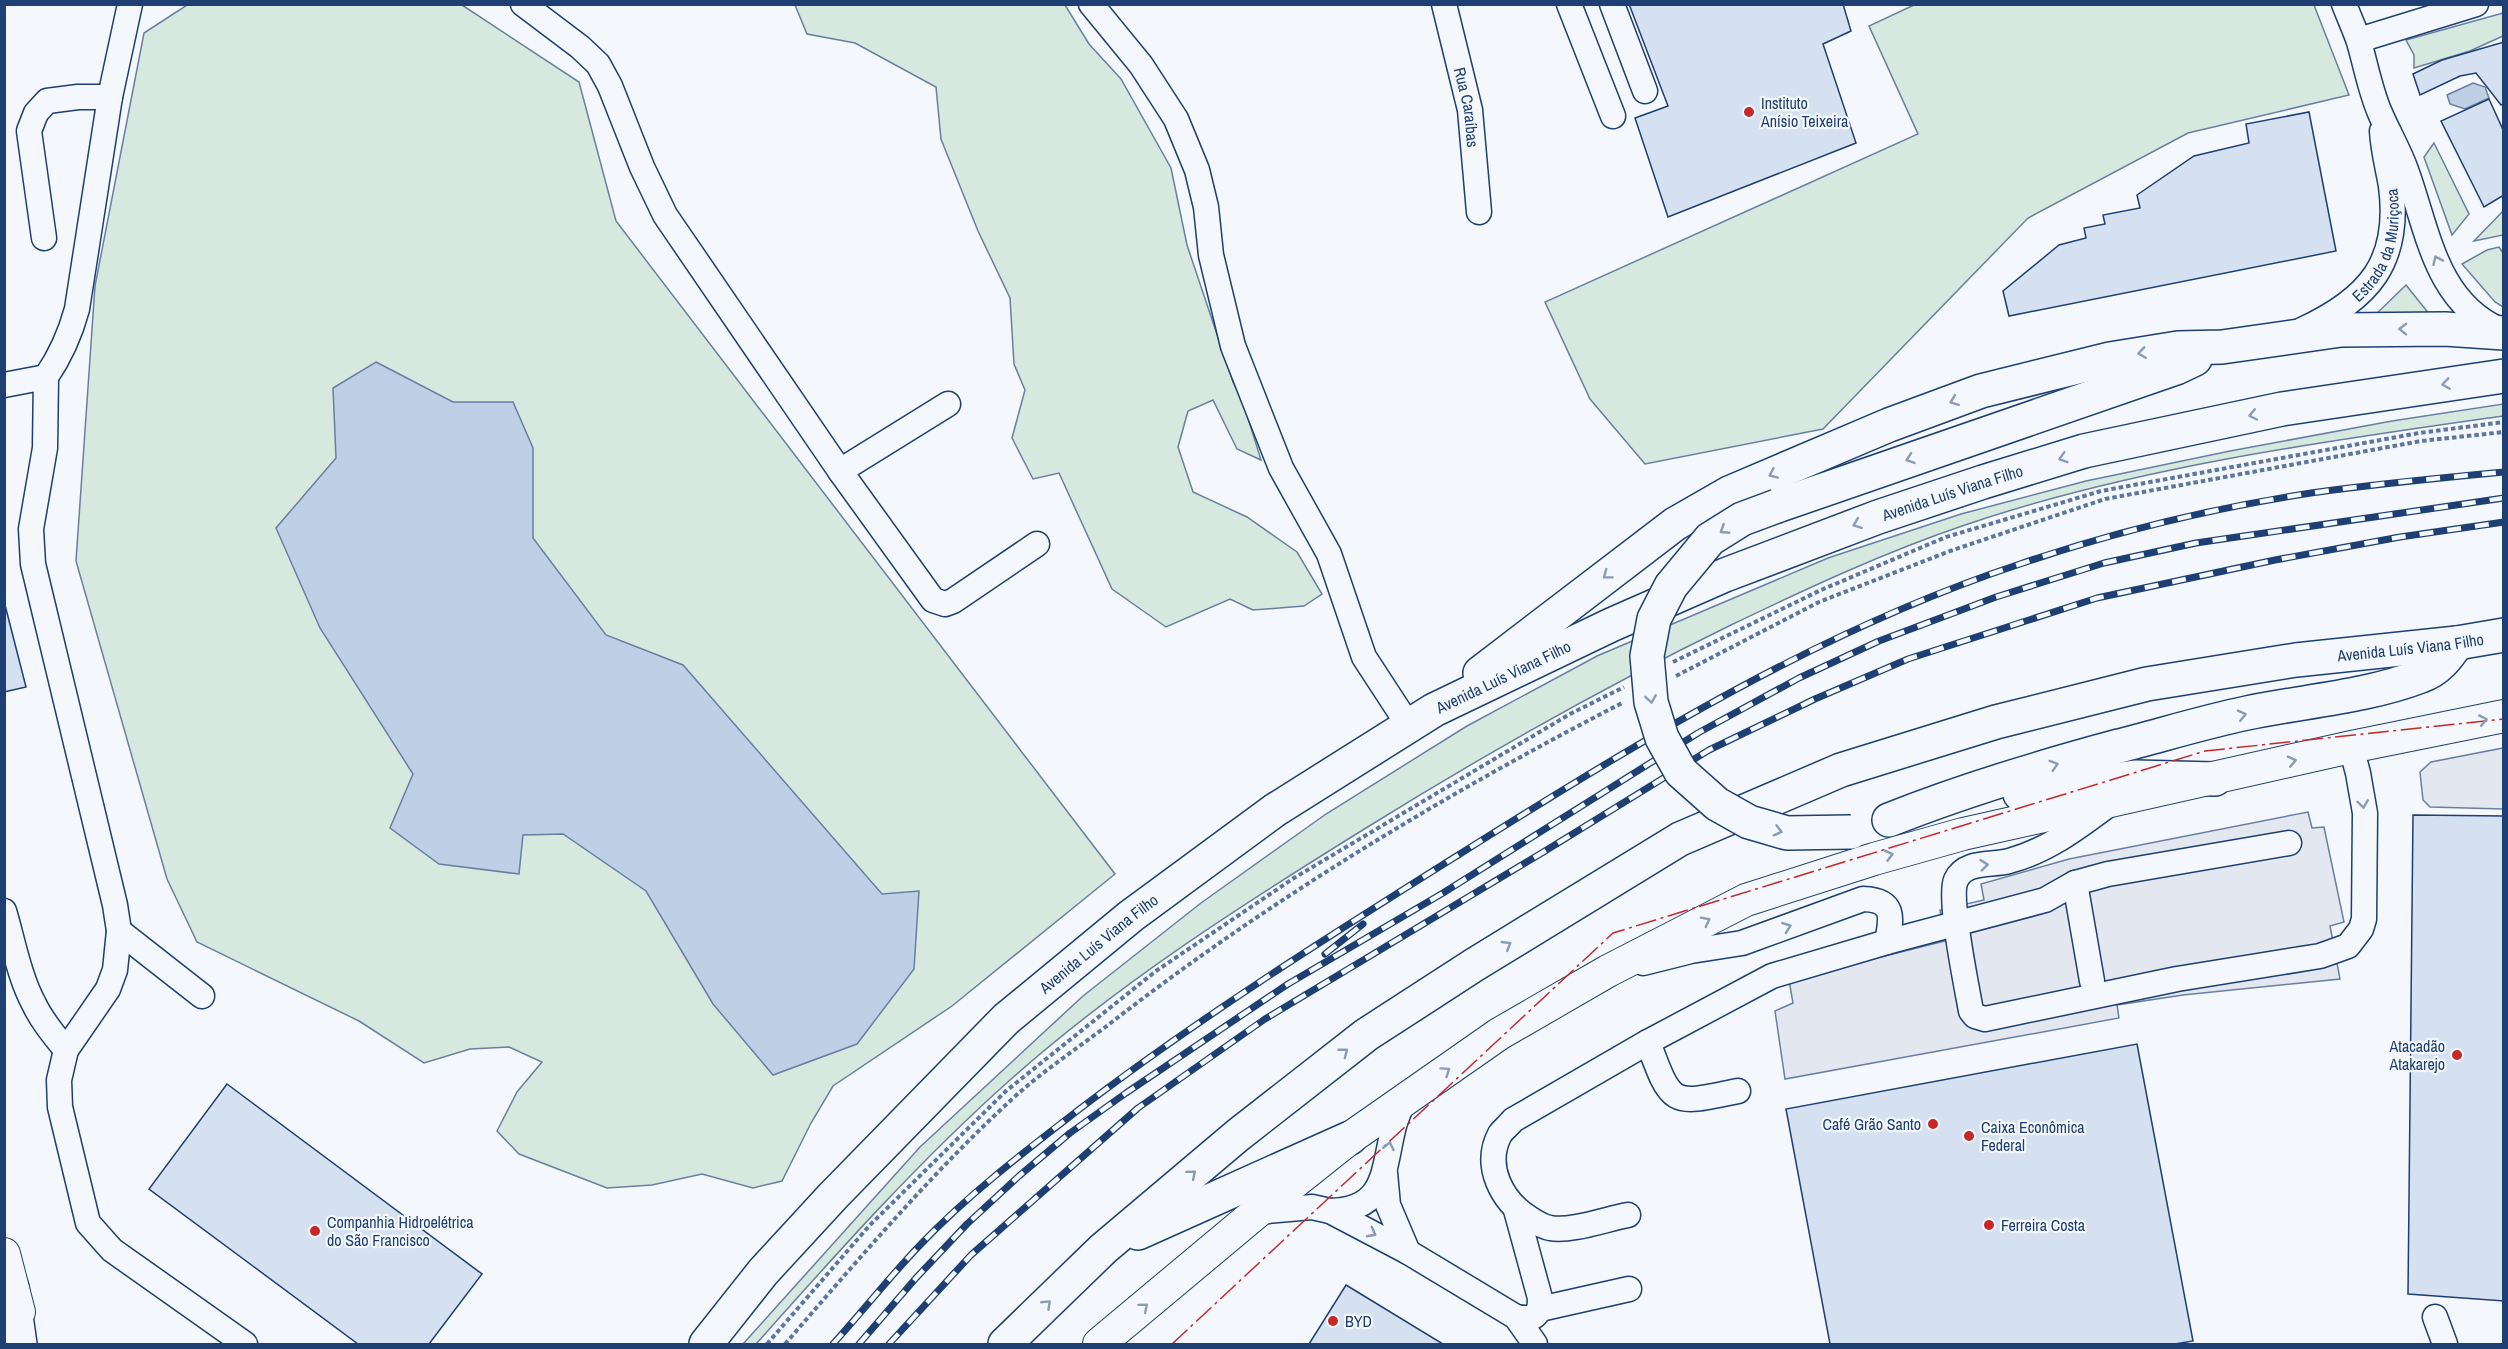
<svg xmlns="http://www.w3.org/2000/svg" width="2508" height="1349" font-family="'Archivo Narrow',sans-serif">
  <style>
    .green { fill: #d7e8df; stroke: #687fa3; stroke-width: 1.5 }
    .parking { fill: #e3e8f0; stroke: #687fa3; stroke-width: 1.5 }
    .water { fill: #bed0e5; stroke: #687fa3; stroke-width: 1.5 }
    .building { fill: #d5e0f0; stroke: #1d3f73; stroke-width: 1.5 }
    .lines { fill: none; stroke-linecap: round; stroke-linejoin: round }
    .minor-casing { stroke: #1d3f73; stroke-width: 27 }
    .major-casing { stroke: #1d3f73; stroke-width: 34 }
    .highway-casing { stroke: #1d3f73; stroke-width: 36 }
    .path { stroke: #5e769c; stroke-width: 4; stroke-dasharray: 4.5 3; stroke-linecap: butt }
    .minor { stroke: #f4f7fb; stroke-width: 24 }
    .major { stroke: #f4f7fb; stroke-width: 32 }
    .highway { stroke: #f4f7fb; stroke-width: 33 }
    .rail-casing { stroke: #1d3f73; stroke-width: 7 }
    .rail { stroke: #f4f7fb; stroke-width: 4.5; stroke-dasharray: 14; stroke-linecap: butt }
    .highway-bridge-casing { stroke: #1d3f73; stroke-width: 36; stroke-linecap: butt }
    .highway-bridge { stroke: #f4f7fb; stroke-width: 33 }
    .power { stroke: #c62828; stroke-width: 1.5; stroke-dasharray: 21 4.5 3 4.5; stroke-linecap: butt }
    .oneway { stroke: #889bb7 }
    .poi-dot { fill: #c62828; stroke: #f4f7fb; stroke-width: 2 }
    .labels { text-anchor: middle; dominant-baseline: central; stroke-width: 4.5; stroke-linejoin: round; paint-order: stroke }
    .poi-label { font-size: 16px; fill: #1d3f73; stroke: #f4f7fb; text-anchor: start }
    .street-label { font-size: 16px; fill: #1d3f73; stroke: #f4f7fb }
  </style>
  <rect width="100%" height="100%" fill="#f4f7fb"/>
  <g class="green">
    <polygon points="1916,4 2314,5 2349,95 2188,133 2028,218 1823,429 1645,464 1590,399 1545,302 1918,134 1869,26"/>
    <polygon points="187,5 462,5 579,82 616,221 1115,874 952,1006 833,1086 811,1123 782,1181 753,1188 702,1174 652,1185 607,1188 519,1154 497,1131 517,1092 542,1062 509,1047 470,1049 424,1063 359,1021 197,942 167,879 76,561 95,286 144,33"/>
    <polygon points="795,5 1065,5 1089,44 1121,79 1171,168 1187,245 1233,382 1243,402 1261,460 1237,449 1213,400 1188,411 1178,447 1193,492 1247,517 1297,552 1322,594 1304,606 1253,610 1230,599 1166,627 1112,589 1059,473 1033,479 1012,438 1025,390 1014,364 1010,298 978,231 941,139 936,87 855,43 807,34"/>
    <polygon points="2503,13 2503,36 2470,51 2414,68 2414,55 2406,40"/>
    <polygon points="2434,143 2469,214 2452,235 2424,157"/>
    <polygon points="2503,211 2503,235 2474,241"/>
    <polygon points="2499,247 2503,253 2503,307 2495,302 2462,264 2487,250"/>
    <polygon points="2406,285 2434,320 2371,319"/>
    <path d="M2503,404V416C2326,441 2135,467 1965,525C1885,552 1808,588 1731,625C1606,686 1485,754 1366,828C1243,904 1119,983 1010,1080C918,1162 837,1253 756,1344H743L920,1147L1083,996L1201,903L1326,814L1467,726L1597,656L1828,558L1961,514L2086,481L2230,451L2392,421Z"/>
  </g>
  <g class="parking">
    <polygon points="2503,748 2503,809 2430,807 2423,800 2420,772 2431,762"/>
    <polygon points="2308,812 2312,828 2324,827 2344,922 2330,926 2340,979 2183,995 2117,1005 2119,1018 1785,1079 1775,1011 1793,1003 1789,980 1945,941 1940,910 1984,900 1981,884 2069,859"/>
  </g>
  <g class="water">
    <polygon points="2473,83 2485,87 2489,98 2465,109 2450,104 2447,95"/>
    <polygon points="376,362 453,402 513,402 533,448 533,538 606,635 683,665 882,894 919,891 914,969 857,1044 773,1075 713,1004 646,891 563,834 523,835 519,874 439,864 390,828 413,774 320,628 276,528 336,458 333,388"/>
  </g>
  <g class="building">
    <polygon points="1629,4 1843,4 1851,31 1823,44 1856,143 1668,217 1635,118 1668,106"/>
    <polygon points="2504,42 2504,103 2501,105 2476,73 2460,76 2420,95 2413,74 2442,60"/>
    <polygon points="2489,99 2504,132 2504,195 2484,207 2441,121"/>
    <polygon points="2309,112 2336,251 2009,316 2003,291 2059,245 2086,238 2084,228 2105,224 2103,215 2140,208 2137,195 2194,156 2249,143 2246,124"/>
    <polygon points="4,601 26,687 4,692"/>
    <polygon points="2413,815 2504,816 2504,1301 2408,1294"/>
    <polygon points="2137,1044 2193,1341 2175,1344 1830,1344 1786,1109"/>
    <polygon points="227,1084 482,1274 429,1344 358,1344 149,1189"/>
    <polygon points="1346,1285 1443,1344 1309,1344"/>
  </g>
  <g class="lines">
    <g class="minor-casing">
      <g id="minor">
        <polyline points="523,4 580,47 598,64 610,86 642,167 665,215 840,471 933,600 945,604 953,601 1037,544"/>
        <polyline points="1091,4 1141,65 1176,119 1197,170 1206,207 1211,255 1233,346 1281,468 1329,554 1364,657 1409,726"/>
        <path id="s1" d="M1444,4L1470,110L1479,212"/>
        <polyline points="1569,4 1613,116"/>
        <polyline points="1612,4 1645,91"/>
        <path d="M2344,4C2349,17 2355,30 2359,42C2366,66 2370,90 2380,113C2388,132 2399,150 2406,170C2428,230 2435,301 2500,330"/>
        <polyline points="2359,40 2476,4"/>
        <polyline points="44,238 29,131 36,113 47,101 78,97 110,97"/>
        <path id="s2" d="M2302,330C2369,299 2401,262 2391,186C2388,168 2383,150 2382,131"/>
        <polyline points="46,377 45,448 31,529 33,564 115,905 119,931 115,970 108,989 66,1050 59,1080 60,1107 88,1223 112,1250 245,1344"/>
        <path d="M4,385L46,377C61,355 70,335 77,309L110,97L130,4"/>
        <polyline points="840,471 948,404"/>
        <path d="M2108,805C2077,828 2047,851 2009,861C1992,866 1965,860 1956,880C1948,897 1967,988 1971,1011L1975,1016L1985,1019L2177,979L2320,956L2348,946L2361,929L2364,919L2365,813L2358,773L2351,747"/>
        <polyline points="2075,883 2092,981"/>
        <path d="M4,911C13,941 19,976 34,1004C42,1021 54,1035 66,1050"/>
        <polyline points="119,931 202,996"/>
        <polyline points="1887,942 2045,900 2075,883 2108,874 2289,843"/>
        <path d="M1648,1042C1672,1107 1671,1105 1738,1091"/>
        <polyline points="1385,1173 1388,1205 1408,1252"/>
        <path d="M1330,1211C1385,1210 1383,1173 1393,1130C1395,1120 1400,1110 1404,1100"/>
        <polyline points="1257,1212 1312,1207 1330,1211 1408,1252 1516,1317 1535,1344"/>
        <path d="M1628,1215C1606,1219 1571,1232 1550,1228C1543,1227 1535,1222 1529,1218C1502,1201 1483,1166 1500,1134C1503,1130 1509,1125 1513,1120L1648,1042L1772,976L1887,942C1892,917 1895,900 1863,899L1742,943L1691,951L1643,963"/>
        <polyline points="1540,1309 1629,1289"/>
        <path d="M1516,1317C1534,1320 1540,1317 1540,1298L1516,1210"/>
        <polyline points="2435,1317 2445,1344"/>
      </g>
    </g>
    <g class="major-casing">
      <g id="major">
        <polyline points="4,1254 19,1312"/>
        <polyline points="1099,1344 1257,1212 1350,1138 1499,1034 1608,971 1746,900 1874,859 1963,834 2351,747 2504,716"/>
      </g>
    </g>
    <g class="highway-casing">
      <g id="highway">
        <polyline points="1777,506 2176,368 2195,359"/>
        <polyline points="1480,673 1675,524 1729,493 1889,425 1981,391 2110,359 2178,348 2222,347 2341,330 2445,329 2504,333"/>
        <polyline points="2020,794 2135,777 2215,779"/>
        <path d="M1889,820C1964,790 2041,767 2119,746C2162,735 2204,722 2247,713C2304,701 2366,697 2421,676C2438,670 2447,658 2457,643"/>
        <polyline points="1138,1233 1350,1138"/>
        <polyline points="12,1288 20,1344"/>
        <path id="s3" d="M706,1344L763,1272L833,1196L1006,1019L1131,916L1275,810L1434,710L1611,625L1725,575L1878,517L1983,482L2084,451L2282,409L2504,376"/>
        <path id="s4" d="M1005,1344L1103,1249L1238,1135L1366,1035L1474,965L1680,839L1841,770L1996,722L2147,684L2296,660L2457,643L2504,635"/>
      </g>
    </g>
    <g class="path">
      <polyline points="1673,662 1821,590 1946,537 2101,491 2419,433 2504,422"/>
      <polyline points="1676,676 1819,602 1950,551 2105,499 2421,441 2504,432"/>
      <polyline points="767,1344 869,1226 1006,1091 1156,971 1294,878 1570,714 1624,687"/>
      <path d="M785,1344C857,1261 929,1176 1010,1101C1041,1072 1078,1048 1112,1022C1269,900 1447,793 1624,702"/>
    </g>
    <use href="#minor" class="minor"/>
    <use href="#major" class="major"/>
    <use href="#highway" class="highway"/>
    <g class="rail-casing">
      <g id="rail">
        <polyline points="1325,954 1363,924"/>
        <path d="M833,1344C863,1311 891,1275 922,1243C969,1194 1024,1152 1077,1111C1200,1017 1331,935 1463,852C1640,741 1820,630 2020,564C2114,532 2213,508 2311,493C2375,484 2439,478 2504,472"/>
        <polyline points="859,1344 916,1278 967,1224 1019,1176 1070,1133 1126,1093 1288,984 1443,893 1698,733 1799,678 1879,641 1996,597 2104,563 2196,543 2504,498"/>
        <polyline points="889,1344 971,1255 1138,1108 1265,1019 1545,851 1709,750 1815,699 1908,659 2097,598 2275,560 2400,537 2504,522"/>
      </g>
    </g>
    <use href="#rail" class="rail"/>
    <g class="highway-bridge-casing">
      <polyline id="highway-bridge" points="1777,506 1742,519 1710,539 1671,586 1654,619 1647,656 1651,702 1662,738 1681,772 1717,804 1749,822 1787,833 1851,832"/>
    </g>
    <use href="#highway-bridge" class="highway-bridge"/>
    <polyline class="power" points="1172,1344 1613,933 2205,751 2504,719"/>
  </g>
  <defs><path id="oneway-chevron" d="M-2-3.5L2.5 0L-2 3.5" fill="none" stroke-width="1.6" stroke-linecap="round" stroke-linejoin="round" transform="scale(1.5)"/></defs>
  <g class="oneway">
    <use href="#oneway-chevron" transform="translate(2437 260) rotate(-114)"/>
    <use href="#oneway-chevron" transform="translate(2403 329) rotate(-179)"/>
    <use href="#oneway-chevron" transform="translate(2142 353) rotate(172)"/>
    <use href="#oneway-chevron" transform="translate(2446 384) rotate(172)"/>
    <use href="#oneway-chevron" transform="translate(1954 401) rotate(159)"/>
    <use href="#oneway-chevron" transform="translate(2253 415) rotate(168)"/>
    <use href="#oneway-chevron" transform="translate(2063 458) rotate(163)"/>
    <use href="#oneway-chevron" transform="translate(1910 459) rotate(161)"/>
    <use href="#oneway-chevron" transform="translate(1773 474) rotate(156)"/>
    <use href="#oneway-chevron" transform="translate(1857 524) rotate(159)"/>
    <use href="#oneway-chevron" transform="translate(1724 530) rotate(147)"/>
    <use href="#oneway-chevron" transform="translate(1607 575) rotate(143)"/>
    <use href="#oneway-chevron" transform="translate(1651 699) rotate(81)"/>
    <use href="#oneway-chevron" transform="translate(2242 715) rotate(-13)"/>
    <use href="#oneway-chevron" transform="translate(2483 720) rotate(-11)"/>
    <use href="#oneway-chevron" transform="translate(2292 761) rotate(-13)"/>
    <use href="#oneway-chevron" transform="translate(2054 765) rotate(-17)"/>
    <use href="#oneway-chevron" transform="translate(2363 804) rotate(82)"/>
    <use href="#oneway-chevron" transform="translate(1778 831) rotate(15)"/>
    <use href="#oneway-chevron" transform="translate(1889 855) rotate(-15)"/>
    <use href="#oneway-chevron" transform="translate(1984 865) rotate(-6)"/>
    <use href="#oneway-chevron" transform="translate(1706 921) rotate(-27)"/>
    <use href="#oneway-chevron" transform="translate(1787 927) rotate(-20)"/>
    <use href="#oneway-chevron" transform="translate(1507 945) rotate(-31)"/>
    <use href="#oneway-chevron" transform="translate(1344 1052) rotate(-38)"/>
    <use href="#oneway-chevron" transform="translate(1446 1071) rotate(-35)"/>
    <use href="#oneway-chevron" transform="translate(1389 1146) rotate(-78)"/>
    <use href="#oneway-chevron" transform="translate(1192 1174) rotate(-40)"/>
    <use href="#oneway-chevron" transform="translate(1372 1233) rotate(28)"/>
    <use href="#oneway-chevron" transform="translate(1047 1304) rotate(-44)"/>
    <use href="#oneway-chevron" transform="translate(1144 1307) rotate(-40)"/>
  </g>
  <g class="poi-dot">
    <circle cx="1749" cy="112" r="6"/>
    <circle cx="2457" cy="1055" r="6"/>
    <circle cx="1933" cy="1124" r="6"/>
    <circle cx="1969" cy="1136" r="6"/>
    <circle cx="1989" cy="1225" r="6"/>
    <circle cx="315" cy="1231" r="6"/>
    <circle cx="1333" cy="1321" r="6"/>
  </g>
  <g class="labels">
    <g class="poi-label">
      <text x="1761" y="103">Instituto<tspan x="1761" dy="18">Anísio Teixeira</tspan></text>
      <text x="2445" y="1046" text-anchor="end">Atacadão<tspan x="2445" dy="18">Atakarejo</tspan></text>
      <text x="1921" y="1124" text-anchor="end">Café Grão Santo</text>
      <text x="1981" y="1127">Caixa Econômica<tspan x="1981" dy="18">Federal</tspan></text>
      <text x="327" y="1222">Companhia Hidroelétrica<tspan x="327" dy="18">do São Francisco</tspan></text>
      <text x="2001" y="1225">Ferreira Costa</text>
      <text x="1345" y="1321">BYD</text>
    </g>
    <g class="street-label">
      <text stroke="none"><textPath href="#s1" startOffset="106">Rua Caraíbas</textPath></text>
      <text stroke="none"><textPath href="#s2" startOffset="122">Estrada da Muriçoca</textPath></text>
      <text stroke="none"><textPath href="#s3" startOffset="1534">Avenida Luís Viana Filho</textPath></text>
      <text stroke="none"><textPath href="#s4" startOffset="1605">Avenida Luís Viana Filho</textPath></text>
      <text stroke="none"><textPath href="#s3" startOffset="1048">Avenida Luís Viana Filho</textPath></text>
      <text stroke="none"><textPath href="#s3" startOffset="562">Avenida Luís Viana Filho</textPath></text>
    </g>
  </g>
  <rect width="2508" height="1349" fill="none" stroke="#1d3f73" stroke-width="12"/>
</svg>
